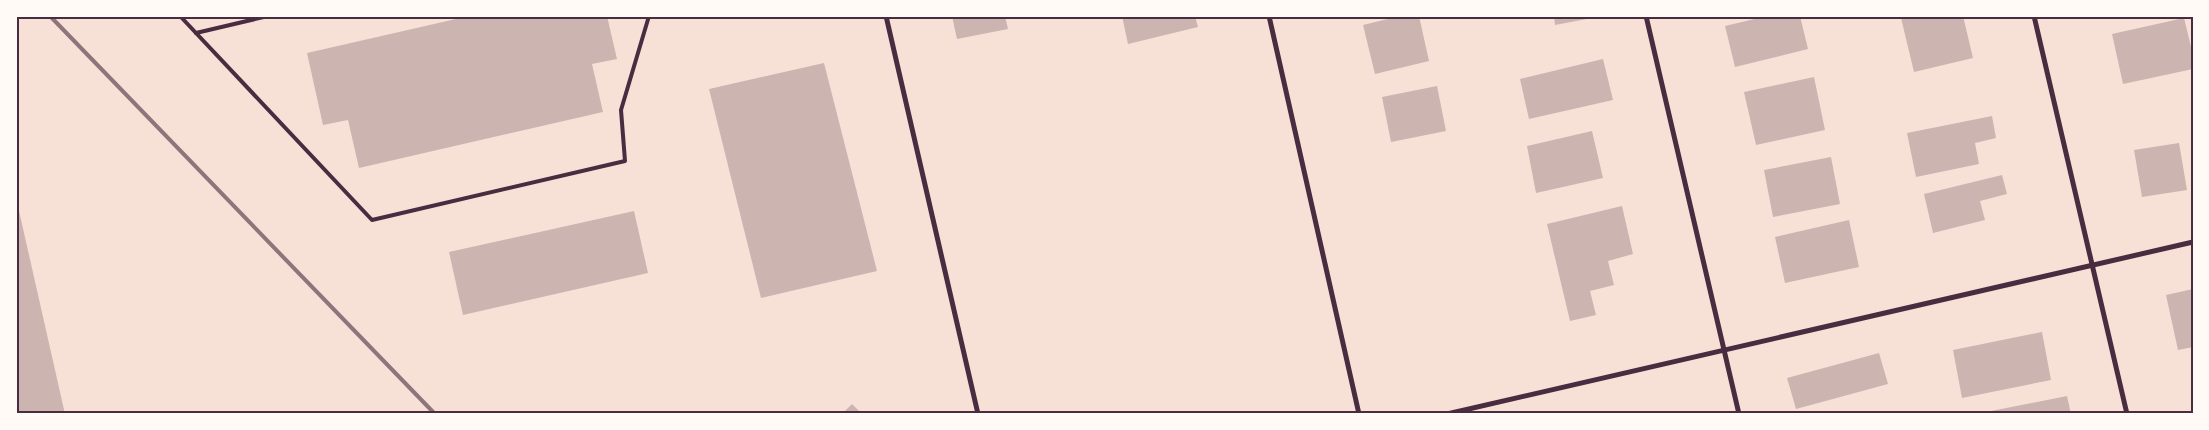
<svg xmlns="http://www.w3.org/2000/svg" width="2209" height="430" font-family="'PT Sans',sans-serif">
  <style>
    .building { fill: #ccb4b1 }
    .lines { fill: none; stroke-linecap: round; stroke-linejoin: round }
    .service { stroke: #4a2c40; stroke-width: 4 }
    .minor { stroke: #4a2c40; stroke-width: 5 }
    .rail { stroke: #8f747c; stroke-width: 4 }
    .neatline { fill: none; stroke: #4a2c40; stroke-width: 2 }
  </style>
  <rect width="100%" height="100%" fill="#f7e1d7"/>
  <g class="building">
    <polygon points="469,16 607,16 617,59 592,64 603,112 359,168 348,120 323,125 307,53"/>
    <polygon points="952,16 1005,16 1008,29 957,39"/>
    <polygon points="1122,16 1195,16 1198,27 1128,44"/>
    <polygon points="1400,16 1419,16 1429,61 1375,74 1363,25"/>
    <polygon points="1554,16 1592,16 1592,18 1555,25"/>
    <polygon points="1767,16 1800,16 1808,49 1735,67 1725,26"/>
    <polygon points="1908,16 1963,16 1973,58 1914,72 1901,18"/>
    <polygon points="2184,18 2193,55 2193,69 2123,84 2112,34"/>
    <polygon points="1603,59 1613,100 1529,119 1520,79"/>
    <polygon points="824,63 877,271 761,298 709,89"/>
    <polygon points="1814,77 1825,130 1756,145 1744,92"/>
    <polygon points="1437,86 1446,131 1391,142 1382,97"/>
    <polygon points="1992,116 1996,138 1975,143 1979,164 1916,177 1907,133"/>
    <polygon points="1592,131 1603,178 1536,193 1527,146"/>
    <polygon points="2179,143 2187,190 2142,197 2134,150"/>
    <polygon points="1831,157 1840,204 1773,217 1764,170"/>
    <polygon points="2002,175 2007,194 1980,201 1985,220 1933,233 1924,194"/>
    <polygon points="16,202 17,202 65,414 16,414"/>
    <polygon points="1622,206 1633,254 1608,261 1614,285 1590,291 1596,315 1570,321 1547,224"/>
    <polygon points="634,211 648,273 463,315 449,252"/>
    <polygon points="1849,220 1859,267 1785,283 1775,237"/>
    <polygon points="2193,289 2193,347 2178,350 2166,295"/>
    <polygon points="2042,332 2051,380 1962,398 1953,350"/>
    <polygon points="1879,353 1888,384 1796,409 1787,378"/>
    <polygon points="2067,396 2071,414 1981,414 1981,413"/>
    <polygon points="852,404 862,414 842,414"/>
  </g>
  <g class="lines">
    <g class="service">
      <polyline points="180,16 372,220 625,161 621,110 649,16"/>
      <polyline points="196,33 268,16"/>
    </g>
    <g class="minor">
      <polyline points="886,16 978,414"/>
      <polyline points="1269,16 1359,414"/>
      <polyline points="1646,16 1739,414"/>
      <polyline points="2034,16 2127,414"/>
      <polyline points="1447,414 2193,242"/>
    </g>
    <polyline class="rail" points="50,16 435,414"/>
  </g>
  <rect width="2209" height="430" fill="none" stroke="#fffaf5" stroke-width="35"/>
  <rect x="18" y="18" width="2174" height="394" class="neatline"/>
</svg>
